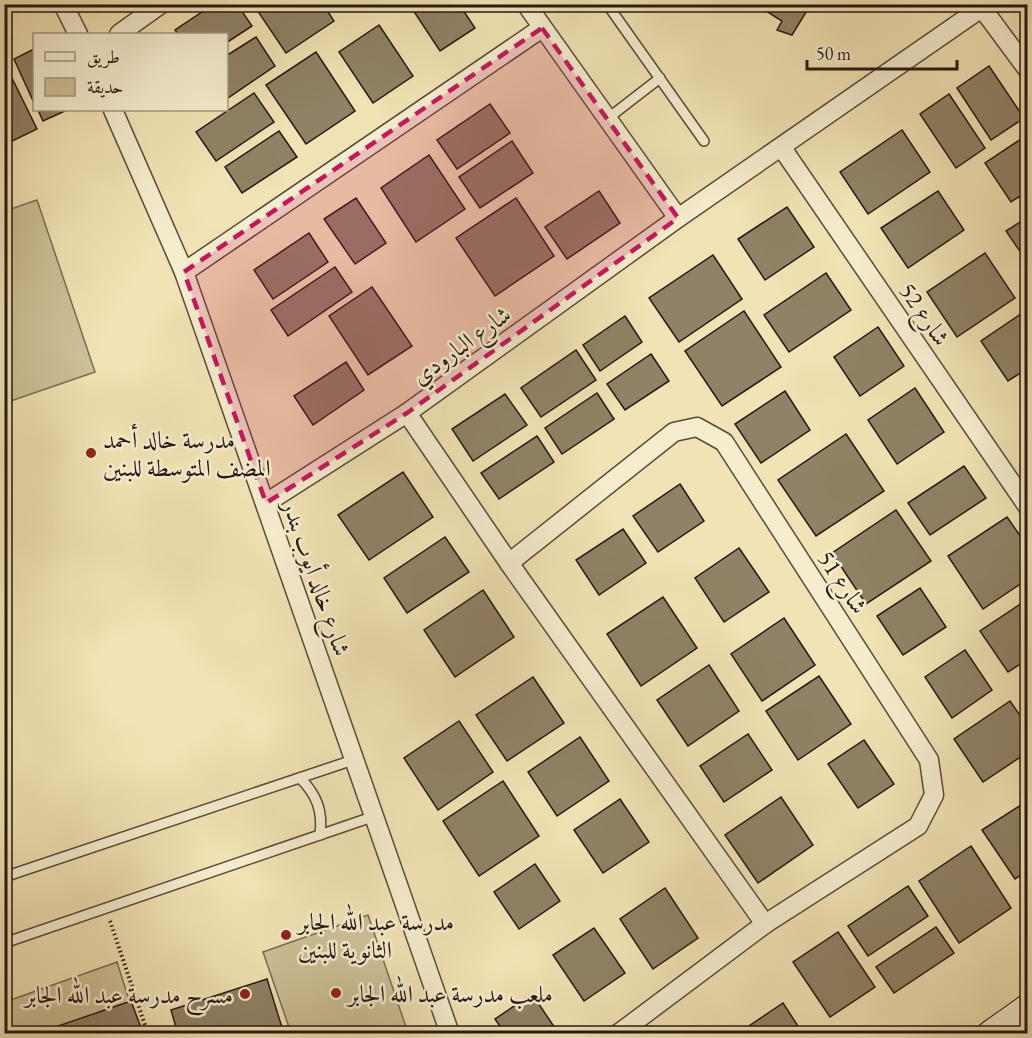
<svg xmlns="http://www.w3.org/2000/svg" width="1032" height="1038" font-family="'EB Garamond',Amiri,serif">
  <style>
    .green { fill: #cec099; stroke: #7a6c55; stroke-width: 1.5 }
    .building { fill: #908266; stroke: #261811; stroke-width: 1.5 }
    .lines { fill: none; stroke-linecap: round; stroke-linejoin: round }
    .lane-casing { stroke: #594b3a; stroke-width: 12 }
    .street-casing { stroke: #594b3a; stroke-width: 21 }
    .secondary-casing { stroke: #261811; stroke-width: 28 }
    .path { stroke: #261811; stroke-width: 4; stroke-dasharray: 1.5 3; stroke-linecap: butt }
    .lane { stroke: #f6edcf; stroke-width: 9 }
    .street { stroke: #f6edcf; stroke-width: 18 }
    .secondary { stroke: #f6edcf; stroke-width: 26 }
    .marked { fill: #c2185b; fill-opacity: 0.2; stroke: #c2185b; stroke-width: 4.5; stroke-dasharray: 12 8; stroke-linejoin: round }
    .poi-dot { fill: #8f2418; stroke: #f6edcf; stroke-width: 2 }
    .labels { text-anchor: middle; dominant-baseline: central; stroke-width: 5; stroke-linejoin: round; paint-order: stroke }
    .street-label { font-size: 24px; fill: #261811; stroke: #f6edcf }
    .poi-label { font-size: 24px; fill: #261811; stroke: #f6edcf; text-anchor: start }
  </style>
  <rect width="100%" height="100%" fill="#f1e3b5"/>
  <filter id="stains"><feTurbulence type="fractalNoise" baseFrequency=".00333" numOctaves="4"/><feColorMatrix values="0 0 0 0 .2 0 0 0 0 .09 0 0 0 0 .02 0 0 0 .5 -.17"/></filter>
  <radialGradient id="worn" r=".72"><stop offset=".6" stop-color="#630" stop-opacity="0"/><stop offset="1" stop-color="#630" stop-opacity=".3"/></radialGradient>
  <g class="green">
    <polygon points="37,200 95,372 5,403 5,211"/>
    <polygon points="368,915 408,1033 291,1033 263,952"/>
    <polygon points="117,962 130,1003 39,1033 5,1034 5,1002"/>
  </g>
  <g class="building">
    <polygon points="214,4 237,4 252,26 226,43 226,34 178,34 175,30"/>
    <polygon points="253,4 323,4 334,21 286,53"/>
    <polygon points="409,4 459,4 475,28 440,51"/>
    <polygon points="755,4 811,4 792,35 777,30 782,21"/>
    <polygon points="4,23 12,39 4,43"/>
    <polygon points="379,25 413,76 373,103 339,52"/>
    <polygon points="256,37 275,66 228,98 226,96 226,56"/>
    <polygon points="34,49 34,103 14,59"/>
    <polygon points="316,52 355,111 306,144 266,85"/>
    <polygon points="4,66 6,66 37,129 4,145"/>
    <polygon points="989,66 1024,118 991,140 957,88"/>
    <polygon points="254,93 274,122 216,161 196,132"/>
    <polygon points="949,94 985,148 956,168 920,114"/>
    <polygon points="490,104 510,133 457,169 437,140"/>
    <polygon points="38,110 67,110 43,121"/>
    <polygon points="902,130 930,172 868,214 840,172"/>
    <polygon points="279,131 297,157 242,193 225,167"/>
    <polygon points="1027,135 1028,191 1011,202 985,163"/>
    <polygon points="512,141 533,173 480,208 459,177"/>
    <polygon points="429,155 465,209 416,242 381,188"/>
    <polygon points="599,191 620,223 567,259 545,227"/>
    <polygon points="938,191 964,230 908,268 881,228"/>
    <polygon points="356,198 386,243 355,264 324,219"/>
    <polygon points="516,198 554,256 495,296 456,238"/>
    <polygon points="787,207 814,247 765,280 738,239"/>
    <polygon points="1028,217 1028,263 1006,231"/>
    <polygon points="309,233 328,262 273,299 254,270"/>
    <polygon points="985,253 1015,298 957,337 927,292"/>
    <polygon points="713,255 742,299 679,342 649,298"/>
    <polygon points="335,267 352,292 288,336 271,310"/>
    <polygon points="826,273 851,310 789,352 764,315"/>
    <polygon points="372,287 412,346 368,375 329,316"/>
    <polygon points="1028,309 1028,368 1008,381 981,341"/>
    <polygon points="744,311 781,367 722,406 685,351"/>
    <polygon points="625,316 642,342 600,371 583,345"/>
    <polygon points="878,327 904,366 860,396 834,357"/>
    <polygon points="576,350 596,380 541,417 521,388"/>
    <polygon points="651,354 669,381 625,410 607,384"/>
    <polygon points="346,362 364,390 313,425 294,396"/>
    <polygon points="915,388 944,432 897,464 868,420"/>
    <polygon points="785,391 810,430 761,463 735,424"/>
    <polygon points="597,393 614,419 562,454 545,428"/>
    <polygon points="505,394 527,425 473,461 452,429"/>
    <polygon points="846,434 884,491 816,536 778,480"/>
    <polygon points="537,436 554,462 499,499 481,473"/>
    <polygon points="964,466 986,498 930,535 908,503"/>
    <polygon points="403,472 433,517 369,560 338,515"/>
    <polygon points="680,484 704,521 658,552 633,516"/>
    <polygon points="896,510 931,561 866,604 832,553"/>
    <polygon points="1007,517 1028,547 1028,579 983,609 948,556"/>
    <polygon points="623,529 646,563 599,595 576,560"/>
    <polygon points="445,537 469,572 407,613 384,578"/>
    <polygon points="739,548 769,592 724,622 695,578"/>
    <polygon points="920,588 946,627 903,655 877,616"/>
    <polygon points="483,590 514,637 455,677 424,630"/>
    <polygon points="663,597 697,648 641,686 607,634"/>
    <polygon points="1028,599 1028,659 1008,672 980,631"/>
    <polygon points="784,618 815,665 762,701 731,654"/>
    <polygon points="965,650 992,690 952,718 925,677"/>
    <polygon points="709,665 739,711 688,746 657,700"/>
    <polygon points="819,676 851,724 798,760 766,711"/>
    <polygon points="533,677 564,723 507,761 476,715"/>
    <polygon points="1010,701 1028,727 1028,752 983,782 954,739"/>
    <polygon points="459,721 493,772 438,810 404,758"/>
    <polygon points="748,734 772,770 724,802 700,766"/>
    <polygon points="580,737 609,781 557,816 528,772"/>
    <polygon points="864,740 894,784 858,808 828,764"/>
    <polygon points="503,781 539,836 479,876 443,821"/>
    <polygon points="781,797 813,845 758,883 725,835"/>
    <polygon points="620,799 649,842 603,873 574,830"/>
    <polygon points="1021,805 1028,815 1028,870 1015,879 982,830"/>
    <polygon points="971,846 1011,908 959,943 919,881"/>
    <polygon points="535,864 560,901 519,929 494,892"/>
    <polygon points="908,886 928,916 868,956 848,926"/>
    <polygon points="665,888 698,938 653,969 620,919"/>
    <polygon points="936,927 954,953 894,993 876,967"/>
    <polygon points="594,928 625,973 584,1001 553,955"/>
    <polygon points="838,932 875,987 830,1017 793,962"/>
    <polygon points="267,979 284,1034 178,1034 171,1010"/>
    <polygon points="532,994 559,1034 505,1034 495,1019"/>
    <polygon points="131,1001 143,1033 140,1034 35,1034"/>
    <polygon points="783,1003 803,1034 737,1034"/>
  </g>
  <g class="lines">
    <g class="lane-casing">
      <g id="lane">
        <polyline points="607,4 704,141"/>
        <polyline points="607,119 660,78"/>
        <path d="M300,778C317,795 323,811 320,835"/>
        <polyline points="4,877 356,759"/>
        <polyline points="4,943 375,816"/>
      </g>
    </g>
    <g class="street-casing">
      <g id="street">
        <polyline points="63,4 78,34"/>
        <polyline points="526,4 678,218"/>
        <polyline points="982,8 1028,70"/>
        <polyline points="119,34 161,4"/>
        <polyline points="113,110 184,272 450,1034"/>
        <polyline points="782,148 1028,507"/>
        <polyline points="184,272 542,28"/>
        <polyline points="407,413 509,563 765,924"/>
        <polyline points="266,503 407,413 678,218 987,4"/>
        <polyline points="509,563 674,432 697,427 724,442 929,760 934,795 918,826 765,924 618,1034"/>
      </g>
    </g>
    <g class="secondary-casing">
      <polyline id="secondary" points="990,1034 1028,1007"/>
    </g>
    <polyline class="path" points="110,921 148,1034"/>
    <use href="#lane" class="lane"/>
    <use href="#street" class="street"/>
    <use href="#secondary" class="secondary"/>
  </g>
  <path class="marked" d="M542,28L678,218L407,413L266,503L184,272Z"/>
  <g class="poi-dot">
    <circle cx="91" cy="453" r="6"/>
    <circle cx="286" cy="935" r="6"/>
    <circle cx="336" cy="993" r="6"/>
    <circle cx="245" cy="994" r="6"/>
  </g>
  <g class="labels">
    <g class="street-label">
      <text transform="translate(925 314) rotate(56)">شارع 52</text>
      <text transform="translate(461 345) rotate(-36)">شارع البارودي</text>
      <text transform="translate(317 578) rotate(71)">شارع خالد أيوب بندر</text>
      <text transform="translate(843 582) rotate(57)">شارع 51</text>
    </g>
    <g class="poi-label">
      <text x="103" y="439">مدرسة خالد أحمد<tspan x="103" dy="28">المضف المتوسطة للبنين</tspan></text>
      <text x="298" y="921">مدرسة عبد الله الجابر<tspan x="298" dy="28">الثانوية للبنين</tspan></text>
      <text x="348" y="993">ملعب مدرسة عبد الله الجابر</text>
      <text x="233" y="994" text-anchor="end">مسرح مدرسة عبد الله الجابر</text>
    </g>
  </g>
  <rect width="1032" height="1038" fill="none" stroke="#f1e3b5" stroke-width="24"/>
  <rect x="6" y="6" width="1020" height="1026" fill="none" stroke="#261811" stroke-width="3"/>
  <rect x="12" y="12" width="1008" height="1014" fill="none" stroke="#261811" stroke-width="1.5"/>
  <rect x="33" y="33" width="195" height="78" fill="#f6edcf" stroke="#a39883" stroke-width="1.5"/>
  <rect x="45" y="52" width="30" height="9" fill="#f6edcf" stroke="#a39883" stroke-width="1.5"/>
  <text x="87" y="63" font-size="18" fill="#261811">طريق</text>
  <rect x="45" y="78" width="30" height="18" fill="#cec099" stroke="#a39883" stroke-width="1.5"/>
  <text x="87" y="93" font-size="18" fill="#261811">حديقة</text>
  <path d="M807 60v9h150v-9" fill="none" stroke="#261811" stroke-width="3"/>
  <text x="816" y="60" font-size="18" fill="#261811" stroke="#f6edcf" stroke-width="4.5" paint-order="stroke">50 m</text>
  <rect width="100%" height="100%" filter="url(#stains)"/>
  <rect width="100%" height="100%" fill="url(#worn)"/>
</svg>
